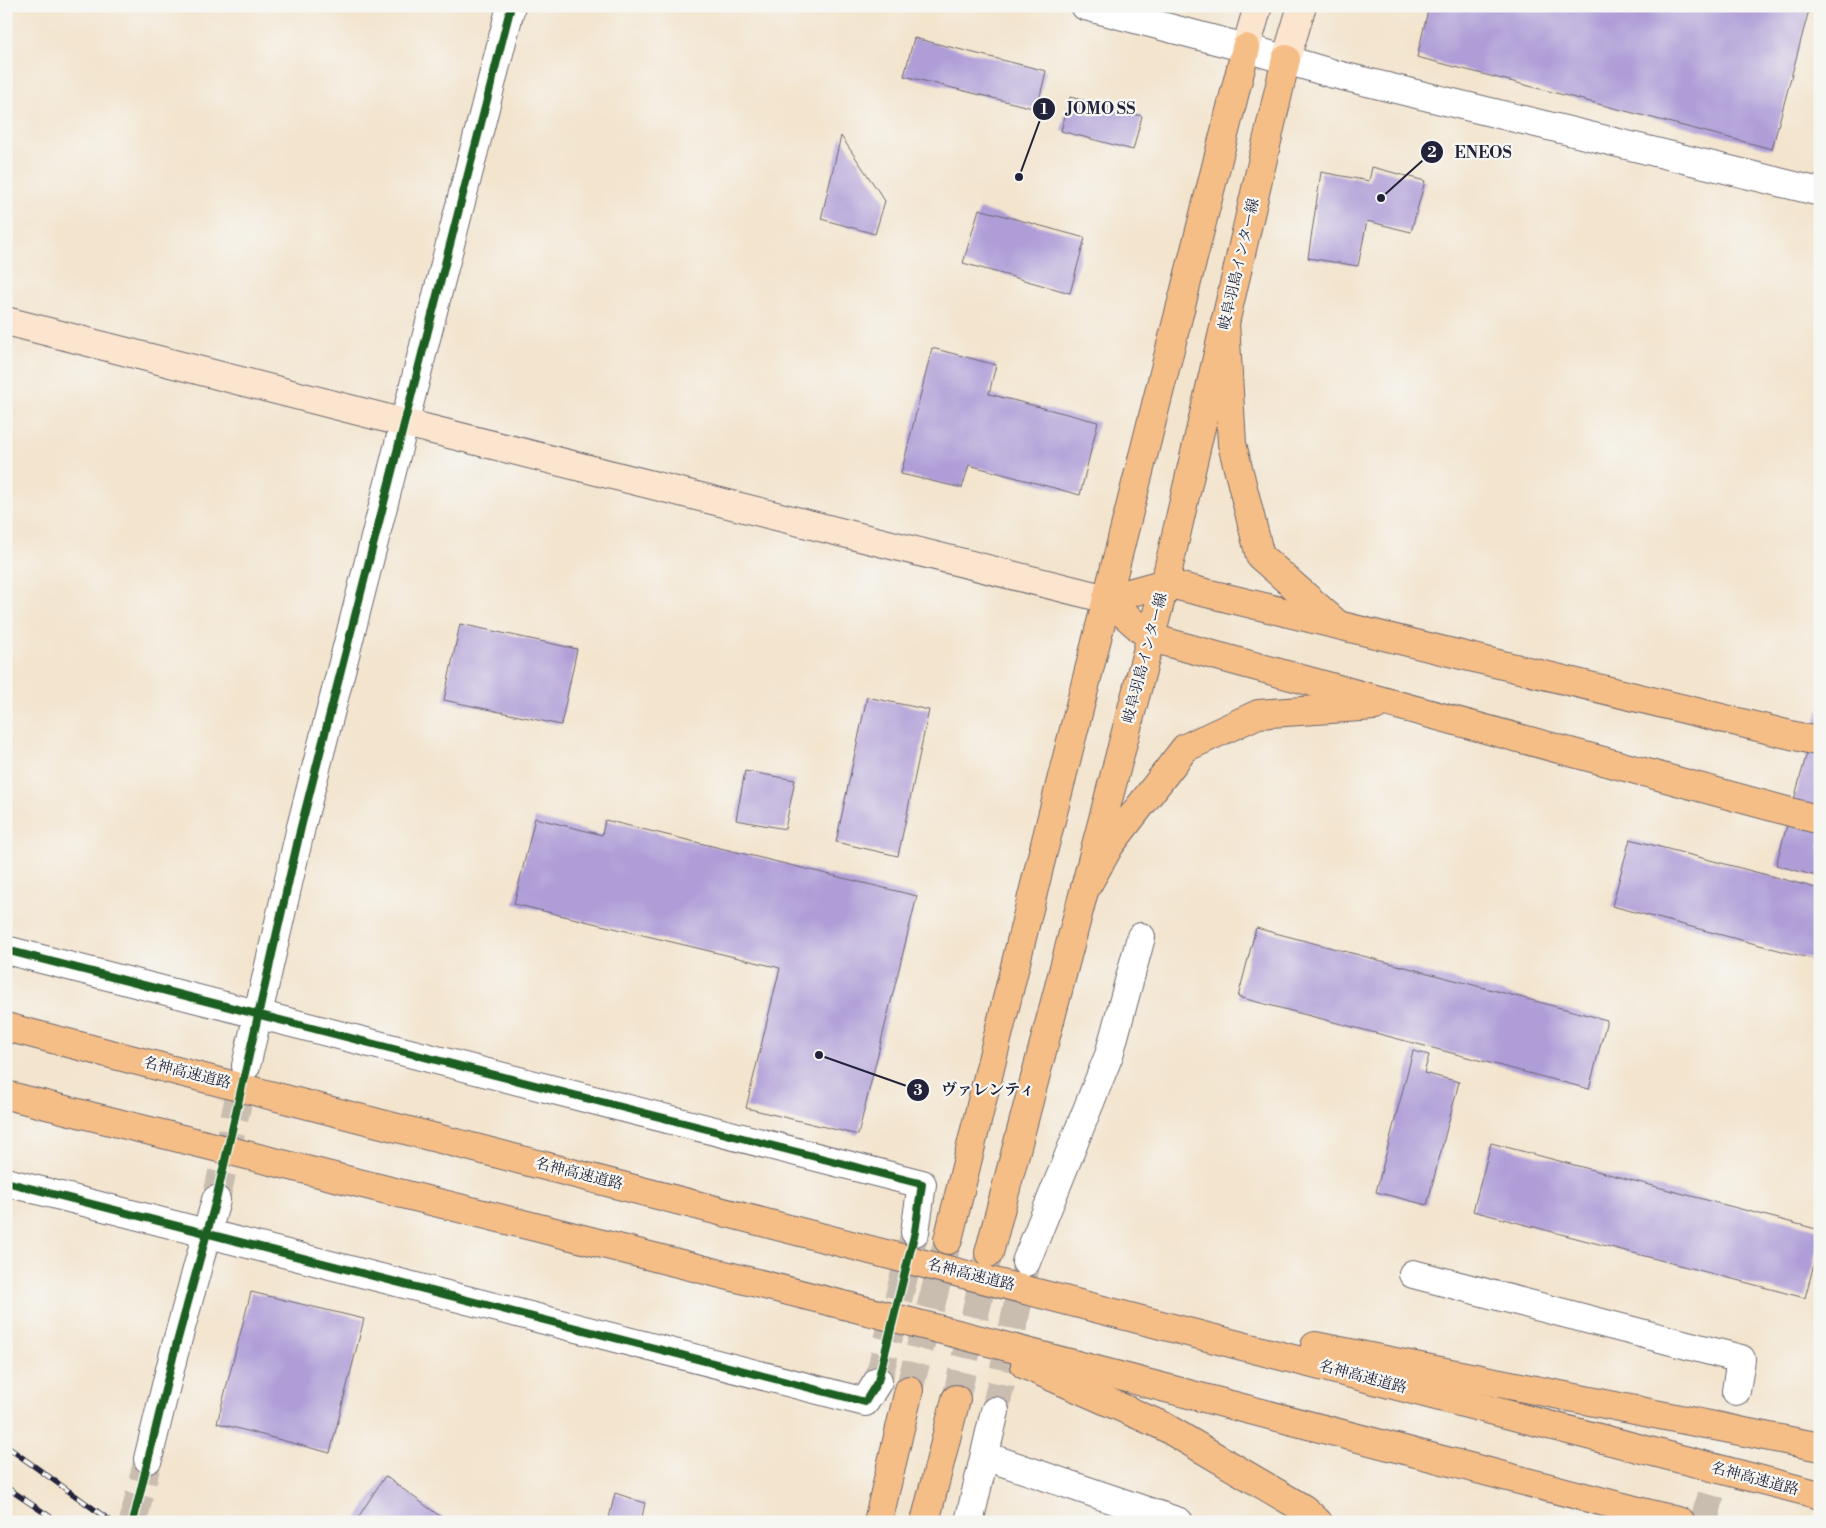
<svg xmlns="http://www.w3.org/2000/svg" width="1826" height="1528" font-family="'Libre Bodoni','Noto Serif JP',serif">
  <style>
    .building { fill: #af9dd7 }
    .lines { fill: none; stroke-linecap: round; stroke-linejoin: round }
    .street-tunnel { stroke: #c9bdb0; stroke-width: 28; stroke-dasharray: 28 14; stroke-linecap: butt }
    .primary-tunnel { stroke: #c9bdb0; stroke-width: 28; stroke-dasharray: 28 14; stroke-linecap: butt }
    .street-casing { stroke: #6b666e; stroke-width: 30 }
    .secondary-casing { stroke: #6b666e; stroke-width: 30 }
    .primary-casing { stroke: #6b666e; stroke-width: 30 }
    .highway-casing { stroke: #6b666e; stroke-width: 30 }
    .street { stroke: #fff; stroke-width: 28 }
    .secondary { stroke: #fbe5cf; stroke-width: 28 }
    .primary { stroke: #f6be87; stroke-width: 28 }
    .highway { stroke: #f6be87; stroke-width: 28 }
    .rail-casing { stroke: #22223b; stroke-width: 5.5 }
    .rail { stroke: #f6f6f2; stroke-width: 4; stroke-dasharray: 11; stroke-linecap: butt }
    .cycleway-casing { stroke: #f6f6f2; stroke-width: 11 }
    .cycleway { stroke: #1b5e20; stroke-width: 8 }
    .labels { text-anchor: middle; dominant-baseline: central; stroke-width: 4.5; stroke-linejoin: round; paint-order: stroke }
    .street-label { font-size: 15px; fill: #22223b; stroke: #f6f6f2 }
    .leader { fill: none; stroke: #22223b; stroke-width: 2 }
    .callout-dot { fill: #22223b; stroke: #f6f6f2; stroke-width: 2 }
    .mark-label { font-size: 15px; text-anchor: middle; font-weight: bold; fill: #fff }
    .callout-label { font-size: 16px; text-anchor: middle; font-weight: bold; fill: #22223b; stroke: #f6f6f2; stroke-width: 4.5; stroke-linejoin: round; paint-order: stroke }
  </style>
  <rect width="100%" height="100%" fill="#f6f6f2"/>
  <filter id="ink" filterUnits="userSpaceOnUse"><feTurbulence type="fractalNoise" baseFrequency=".02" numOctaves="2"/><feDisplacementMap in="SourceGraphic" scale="10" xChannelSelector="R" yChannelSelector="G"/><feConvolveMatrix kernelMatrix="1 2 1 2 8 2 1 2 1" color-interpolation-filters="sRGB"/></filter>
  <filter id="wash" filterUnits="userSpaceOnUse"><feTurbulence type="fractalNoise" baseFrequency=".0096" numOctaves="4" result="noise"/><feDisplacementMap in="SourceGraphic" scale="20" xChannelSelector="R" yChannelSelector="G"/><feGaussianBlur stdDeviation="1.12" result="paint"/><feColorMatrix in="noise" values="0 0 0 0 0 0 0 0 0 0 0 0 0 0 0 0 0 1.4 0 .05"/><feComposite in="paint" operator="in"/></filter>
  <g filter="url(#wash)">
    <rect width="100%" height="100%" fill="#f3e4cd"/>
    <g id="blocks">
      <g class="building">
        <polygon points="1429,6 1810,6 1772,149 1417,57"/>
        <polygon points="914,38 1046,71 1037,109 904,76"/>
        <polygon points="1070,97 1142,116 1133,150 1061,131"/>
        <polygon points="841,136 885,201 875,234 821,219"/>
        <polygon points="1372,167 1425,181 1411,232 1367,221 1358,266 1308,258 1321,172 1369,181"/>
        <polygon points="979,209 1085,238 1070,293 963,263"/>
        <polygon points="932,348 996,365 989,394 1098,422 1080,495 969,465 962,488 901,474"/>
        <polygon points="460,624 577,649 561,725 444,700"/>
        <polygon points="867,697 929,710 898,856 836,842"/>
        <polygon points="1819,709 1820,710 1820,877 1776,865"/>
        <polygon points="745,771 795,780 785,829 736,820"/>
        <polygon points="535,818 602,835 605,820 917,896 858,1135 746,1108 780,968 514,904"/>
        <polygon points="1630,839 1820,889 1820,961 1612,906"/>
        <polygon points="1256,928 1607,1020 1589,1089 1238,997"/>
        <polygon points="1413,1051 1429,1055 1424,1073 1459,1082 1427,1205 1376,1192"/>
        <polygon points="1491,1143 1820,1230 1820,1241 1805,1298 1473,1211"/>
        <polygon points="251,1292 364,1319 330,1453 217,1423"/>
        <polygon points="385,1476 448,1522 355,1522"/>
        <polygon points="615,1493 645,1503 641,1522 608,1522"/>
      </g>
    </g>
  </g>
  <g filter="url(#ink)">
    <use href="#blocks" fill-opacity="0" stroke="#6b666e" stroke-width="1"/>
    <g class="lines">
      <g class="street-tunnel">
        <polyline points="216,1200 246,1066"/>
        <polyline points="878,1381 914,1236"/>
        <polyline points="995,1411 1026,1266"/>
        <polyline points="133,1522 148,1459"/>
        <polyline points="1704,1522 1736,1391"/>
      </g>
      <g class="primary-tunnel">
        <polyline points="909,1390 948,1240"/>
        <polyline points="956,1399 988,1257"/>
      </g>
      <g class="street-casing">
        <g id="street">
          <polyline points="1085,6 1246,48 1334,74 1820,192"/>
          <polyline points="6,950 922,1184 915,1232"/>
          <polyline points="246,1066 301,827 511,6"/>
          <polyline points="6,1182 865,1402 878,1381"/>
          <polyline points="1026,1262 1109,1055 1141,937"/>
          <polyline points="1413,1274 1741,1359 1736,1391"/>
          <polyline points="985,1456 1179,1522"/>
          <polyline points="148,1459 174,1353 216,1200"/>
          <polyline points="969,1522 995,1411"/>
        </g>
      </g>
      <g class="secondary-casing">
        <g id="secondary">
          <polyline points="1246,48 1258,6"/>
          <polyline points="1286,59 1302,6"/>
          <polyline points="6,321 405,423 1107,599"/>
        </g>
      </g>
      <g class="primary-casing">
        <g id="primary">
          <polyline points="948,1240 1040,864 1246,48"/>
          <polyline points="989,1253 1165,583 1286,59"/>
          <polyline points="878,1522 909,1390"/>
          <polyline points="925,1522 956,1399"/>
        </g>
      </g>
      <g class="highway-casing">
        <g id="highway">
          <polyline points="1225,322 1232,444 1260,556 1336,623"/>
          <polyline points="1107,599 1151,638 1820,820"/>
          <polyline points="1107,599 1165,583 1820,742"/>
          <polyline points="1085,889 1110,845 1185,748 1258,714 1375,706"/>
          <polyline points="6,1027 1820,1495"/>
          <polyline points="6,1095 579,1238 950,1332 1681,1522"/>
          <polyline points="1315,1346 1820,1447"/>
          <polyline points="1025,1365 1163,1426 1304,1509 1318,1522"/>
        </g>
      </g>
      <use href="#street" class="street"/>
      <use href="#secondary" class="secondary"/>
      <use href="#primary" class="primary"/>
      <use href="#highway" class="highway"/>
      <g class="rail-casing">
        <g id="rail">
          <polyline points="6,1446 112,1522"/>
          <polyline points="6,1487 58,1522"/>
        </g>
      </g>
      <use href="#rail" class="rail"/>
      <g class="cycleway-casing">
        <g id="cycleway">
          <polyline points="6,950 922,1184 915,1232 878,1381 865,1402 6,1182"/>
          <polyline points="133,1522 174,1353 216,1200 301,827 511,6"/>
        </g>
      </g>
      <use href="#cycleway" class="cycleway"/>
    </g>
  </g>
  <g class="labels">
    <g class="street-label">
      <text transform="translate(1239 264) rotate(-77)">岐阜羽島インター線</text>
      <text transform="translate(1145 658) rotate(-75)">岐阜羽島インター線</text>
      <text transform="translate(187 1073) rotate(14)">名神高速道路</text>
      <text transform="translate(579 1174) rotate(14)">名神高速道路</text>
      <text transform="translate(971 1275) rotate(14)">名神高速道路</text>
      <text transform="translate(1363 1377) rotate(15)">名神高速道路</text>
      <text transform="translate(1755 1479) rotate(15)">名神高速道路</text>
    </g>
  </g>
  <path class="leader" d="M1019 177L1044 109M1381 198L1432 152M819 1055L918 1090"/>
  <g class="callout-dot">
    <circle cx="1019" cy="177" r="5"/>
    <circle cx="1381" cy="198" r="5"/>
    <circle cx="819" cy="1055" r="5"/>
    <circle cx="1044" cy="109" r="12"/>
    <circle cx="1432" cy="152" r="12"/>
    <circle cx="918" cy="1090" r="12"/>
  </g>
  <g class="mark-label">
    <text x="1044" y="114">1</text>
    <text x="1432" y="157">2</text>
    <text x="918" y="1095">3</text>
  </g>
  <g class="callout-label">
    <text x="1101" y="114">JOMO SS</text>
    <text x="1483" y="158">ENEOS</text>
    <text x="988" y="1095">ヴァレンティ</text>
  </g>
  <rect width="1826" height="1528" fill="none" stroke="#f6f6f2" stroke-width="25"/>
</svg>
